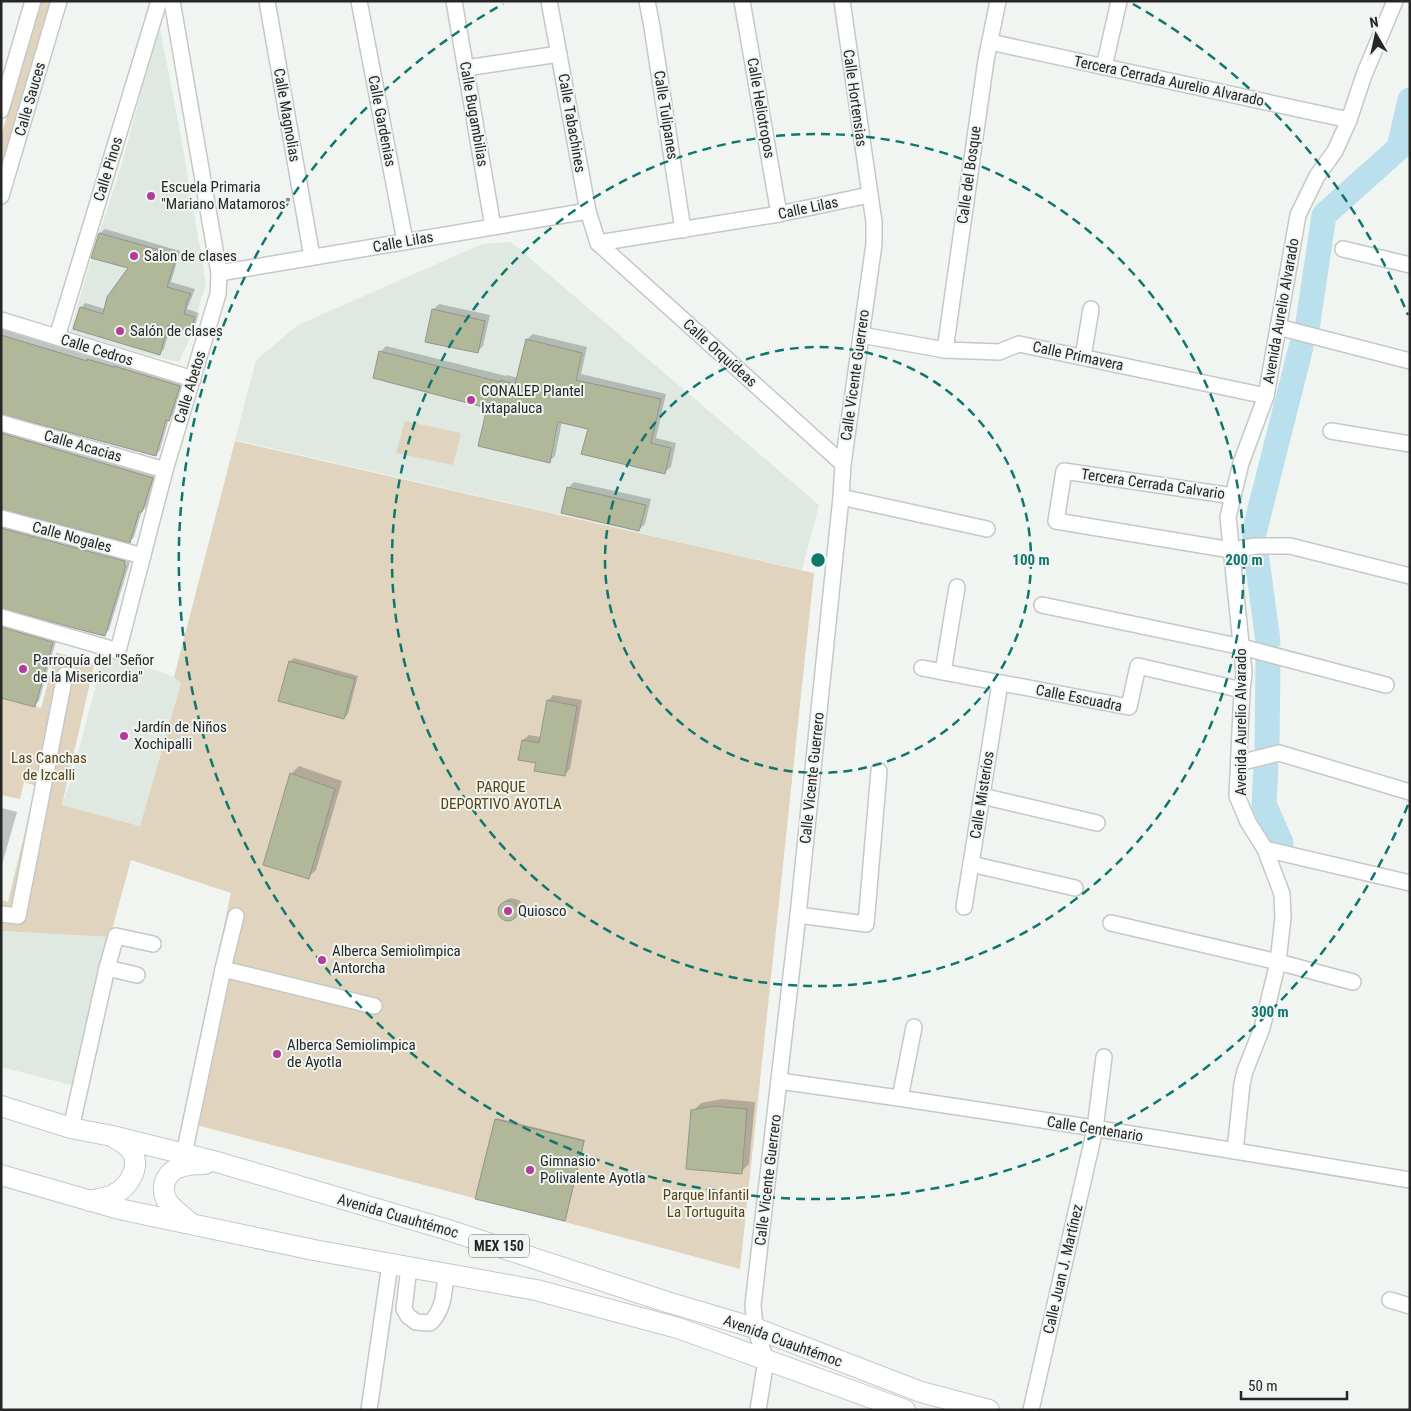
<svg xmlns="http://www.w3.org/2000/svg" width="1411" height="1411" font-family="'Roboto Condensed',sans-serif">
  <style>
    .built { fill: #dfe9e1 }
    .green { fill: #e0d4be }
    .shadow { fill: #0003; fill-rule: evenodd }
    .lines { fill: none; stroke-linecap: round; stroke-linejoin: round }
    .river { stroke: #badfed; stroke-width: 25 }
    .building { fill: #b1b899; stroke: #939390 }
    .minor-casing { stroke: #c5c8c6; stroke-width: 18 }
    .major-casing { stroke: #c5c8c6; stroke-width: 22 }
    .minor { stroke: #fff; stroke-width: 15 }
    .major { stroke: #fff; stroke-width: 20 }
    .ring { fill: none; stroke: #0f766e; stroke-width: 2.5; stroke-dasharray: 9 6 }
    .poi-dot { fill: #b13e98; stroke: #f1f5f2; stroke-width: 2 }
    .labels { text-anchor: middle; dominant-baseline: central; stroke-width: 4; stroke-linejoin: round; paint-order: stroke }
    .shield { fill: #f1f5f2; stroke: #626462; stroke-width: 1 }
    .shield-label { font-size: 14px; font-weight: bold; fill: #252625 }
    .street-label { font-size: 15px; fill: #252625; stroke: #f1f5f2 }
    .poi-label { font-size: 15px; fill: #252625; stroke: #f1f5f2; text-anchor: start }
    .park-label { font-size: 15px; fill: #5a420f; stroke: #f1f5f2 }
    .centre { fill: #0f766e; stroke: #f1f5f2; stroke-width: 2.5 }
    .ring-label { font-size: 15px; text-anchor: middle; font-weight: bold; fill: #0f766e; stroke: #f1f5f2; stroke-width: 4; stroke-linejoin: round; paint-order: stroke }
  </style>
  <rect width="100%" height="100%" fill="#f1f5f2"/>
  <g class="built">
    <polygon points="159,24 180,131 206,283 189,340 179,362 152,356 70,332 90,263 123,160"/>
    <polygon points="511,242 819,505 802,570 235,440 256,360 298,325 482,244"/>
    <polygon points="105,652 174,677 181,683 140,826 62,805 71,779"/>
    <polygon points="1,931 110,937 75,1086 1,1067"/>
  </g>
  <g class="green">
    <polygon points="41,1 52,1 1,171 1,136"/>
    <polygon points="405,421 461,433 453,465 396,453"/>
    <path d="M235,441L814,573L740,1269C554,1218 368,1171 182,1121L231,893L131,860L110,937L1,931V900L8,902L36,786L24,782L20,799L1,795V698L41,708L56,652L94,665L62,805L140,826L181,683L174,677Z"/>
  </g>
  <g class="shadow">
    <polygon points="105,229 180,251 171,282 195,289 187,309 199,313 195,326 191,330 171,324 164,349 160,353 81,308 85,303 105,309 130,268 93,257 100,233"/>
    <polygon points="439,304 490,315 483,346 477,352 433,310"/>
    <polygon points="1,329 92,357 93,356 184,382 173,415 169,419 160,450 156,455 1,413"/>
    <path d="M533,334L587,347L581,374L666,394L656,438L676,443L671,467L665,472L589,428L562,421L555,456L549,461L489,407L380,352L386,346L506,376L507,375L518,378L527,339ZM558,415L560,416L552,456H550Z"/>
    <polygon points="1,427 157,473 147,507 142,511 134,537 130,541 1,508"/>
    <polygon points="574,482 651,499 645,524 639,530 562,512 569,487"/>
    <polygon points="1,522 129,557 127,561 130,562 109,630 105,634 1,607"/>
    <polygon points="1,621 57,638 39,701 34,705 1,697"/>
    <polygon points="294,658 358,676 348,714 344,718 290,662"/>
    <polygon points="553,695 582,700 570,769 564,775 537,762 523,740 529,735 541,737 548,701"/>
    <polygon points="299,766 342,781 316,870 308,877 291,774"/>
    <polygon points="1,808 17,812 1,868"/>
    <polygon points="511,898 519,900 522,905 520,911 511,919 505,919 501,915 500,907 506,900"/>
    <polygon points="722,1099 755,1102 749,1164 741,1172 693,1111 701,1103"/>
    <polygon points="497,1118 585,1140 566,1218 496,1120"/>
  </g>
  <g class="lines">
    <g class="river">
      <polyline points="1307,329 1324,215 1399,148 1410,100"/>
      <polyline points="1254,533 1301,347"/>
      <polyline points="1257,560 1268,641"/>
      <polyline points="1267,746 1268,662"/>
      <polyline points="1266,767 1264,804 1281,843"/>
    </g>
  </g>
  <g class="building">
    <polygon points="99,233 177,255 167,287 191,294 187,301 184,314 195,317 191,332 168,325 160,355 73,329 80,307 103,314 107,297 128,268 91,258"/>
    <polygon points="432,309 485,321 478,353 425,342"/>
    <polygon points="1,335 87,361 87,359 114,367 114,366 180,386 169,421 166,420 156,456 1,414"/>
    <polygon points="526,339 582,353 576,380 661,399 651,443 671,448 665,474 581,454 588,429 558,422 550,463 478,446 487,408 373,378 379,351 500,382 500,380 515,384"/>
    <polygon points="1,433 153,478 142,512 139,512 130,543 1,509"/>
    <polygon points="567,487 646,505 639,531 561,513"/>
    <polygon points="1,528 125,561 124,565 126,566 105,636 89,632 1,608"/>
    <polygon points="1,627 53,642 35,707 1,698"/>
    <polygon points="289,661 355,679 344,719 278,701"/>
    <polygon points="547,700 577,706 565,776 534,771 536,763 518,760 522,740 539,743"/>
    <polygon points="290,773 335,789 309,879 263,865"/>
    <circle cx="508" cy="911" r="10"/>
    <polygon points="713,1106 747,1109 742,1174 686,1169 691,1110"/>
    <polygon points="495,1119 584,1141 565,1221 475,1199"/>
  </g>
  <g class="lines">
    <g class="minor-casing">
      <g id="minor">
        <polyline points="267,1 312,257"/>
        <polyline points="359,1 405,241"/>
        <polyline points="454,1 493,227"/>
        <polyline points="549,1 588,211 598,243"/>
        <polyline points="647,1 652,27 683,230"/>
        <polyline points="742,1 779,214"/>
        <polyline points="990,42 1349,120"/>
        <polyline points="1104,67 1119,1"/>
        <polyline points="466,68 559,54"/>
        <polyline points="1,110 33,1"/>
        <polyline points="1,196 59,1"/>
        <polyline points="598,243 843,464"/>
        <polyline points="598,243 779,214 869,195"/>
        <polyline points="1343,249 1410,265"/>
        <polyline points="219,273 588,211"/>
        <polyline points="1,320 193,379"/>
        <polyline points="1278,327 1410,361"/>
        <polyline points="861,335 945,350 999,352 1019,344 1266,396"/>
        <polyline points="57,337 159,1"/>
        <polyline points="945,350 986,60 998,1"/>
        <polyline points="1083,357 1091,309"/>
        <polyline points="1,423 165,470"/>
        <polyline points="1331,431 1410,444"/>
        <polyline points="1233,496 1064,471 1056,521 1231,550 1256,546 1290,546 1410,576"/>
        <polyline points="841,497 987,529"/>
        <polyline points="1,518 143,556"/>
        <polyline points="1042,605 1242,647 1386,685"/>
        <polyline points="1,617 118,651 165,470 218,294 219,273 172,1"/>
        <polyline points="922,668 1129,707 1138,666 1242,690"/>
        <polyline points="943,672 957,587"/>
        <polyline points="1239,763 1279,753 1410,792"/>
        <polyline points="982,796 1097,823"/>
        <polyline points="1265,849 1410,883"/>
        <polyline points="971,864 1075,888"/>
        <polyline points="964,907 1000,683"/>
        <polyline points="1,914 18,916 65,675"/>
        <polyline points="798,915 866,924 879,771"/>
        <polyline points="1111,923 1278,962 1353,982"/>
        <polyline points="107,968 116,936 153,944"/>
        <polyline points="223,969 236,916"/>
        <path d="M779,1081C990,1110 1200,1145 1410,1180"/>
        <polyline points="900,1098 914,1027"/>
        <polyline points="71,1128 107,968 137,975"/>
        <polyline points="1235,1151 1242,1084 1245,1071 1262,1028 1278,962 1283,918 1282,894 1265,849 1248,822 1237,796 1242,690 1244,673 1228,517 1241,463 1266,396 1298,215 1317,176 1335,151 1349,120 1364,75 1395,1"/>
        <polyline points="184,1154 223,969 374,1006"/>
        <path d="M409,1267L404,1309L408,1316L416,1322L430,1323C444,1310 444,1292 446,1274"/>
        <polyline points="1390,1300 1410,1306"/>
        <polyline points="369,1410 390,1264"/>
        <polyline points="758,1410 766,1360 755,1328 753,1305 798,915 841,497 843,464 874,244 874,222 842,1"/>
        <polyline points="1031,1410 1095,1129 1104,1057"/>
      </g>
    </g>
    <g class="major-casing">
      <g id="major">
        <polyline points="1,1106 71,1128 112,1136 217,1162 445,1229 667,1302 755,1328 921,1392 989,1410"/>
        <polyline points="1,1175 119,1209 314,1250 536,1290 678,1328 905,1410"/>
        <path d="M90,1201C97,1199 107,1198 113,1195C129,1187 143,1165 130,1149C126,1144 118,1140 113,1137"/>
        <path d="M192,1224C184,1217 171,1209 166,1199C160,1185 167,1171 181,1167C188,1164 197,1164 205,1164"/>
      </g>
    </g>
    <use href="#minor" class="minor"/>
    <use href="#major" class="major"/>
  </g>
  <g class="ring">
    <circle cx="818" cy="560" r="213"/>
    <circle cx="818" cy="560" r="426"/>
    <path d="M1408 805A639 639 0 1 1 503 4M1133 4A639 639 0 0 1 1408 315"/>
  </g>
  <g class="poi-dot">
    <circle cx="151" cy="196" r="5"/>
    <circle cx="134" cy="256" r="5"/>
    <circle cx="120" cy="331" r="5"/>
    <circle cx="471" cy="400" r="5"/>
    <circle cx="23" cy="669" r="5"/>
    <circle cx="124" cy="736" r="5"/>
    <circle cx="508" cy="911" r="5"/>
    <circle cx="322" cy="960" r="5"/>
    <circle cx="277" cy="1054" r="5"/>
    <circle cx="530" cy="1170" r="5"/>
  </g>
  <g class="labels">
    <rect class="shield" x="469" y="1234.5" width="60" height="23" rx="4"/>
    <g class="shield-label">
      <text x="499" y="1246">MEX 150</text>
    </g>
    <g class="street-label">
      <text transform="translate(1169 81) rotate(12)">Tercera Cerrada Aurelio Alvarado</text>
      <text transform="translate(855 98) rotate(82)">Calle Hortensias</text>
      <text transform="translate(30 99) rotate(-74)">Calle Sauces</text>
      <text transform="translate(761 108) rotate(80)">Calle Heliotropos</text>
      <text transform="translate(474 114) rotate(80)">Calle Bugambilias</text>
      <text transform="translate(287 115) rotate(80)">Calle Magnolias</text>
      <text transform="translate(666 115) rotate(81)">Calle Tulipanes</text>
      <text transform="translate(382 121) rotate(79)">Calle Gardenias</text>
      <text transform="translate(572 123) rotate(80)">Calle Tabachines</text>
      <text transform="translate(108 169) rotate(-73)">Calle Pinos</text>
      <text transform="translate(969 175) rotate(-82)">Calle del Bosque</text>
      <text transform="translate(808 208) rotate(-12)">Calle Lilas</text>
      <text transform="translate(403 242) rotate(-10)">Calle Lilas</text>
      <text transform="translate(1281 311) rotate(-80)">Avenida Aurelio Alvarado</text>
      <text transform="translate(97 350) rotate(17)">Calle Cedros</text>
      <text transform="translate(720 353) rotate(42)">Calle Orquídeas</text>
      <text transform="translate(1078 356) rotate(12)">Calle Primavera</text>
      <text transform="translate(855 375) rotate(-82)">Calle Vicente Guerrero</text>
      <text transform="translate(190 387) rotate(-73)">Calle Abetos</text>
      <text transform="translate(83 446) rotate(16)">Calle Acacias</text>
      <text transform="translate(1153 484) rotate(8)">Tercera Cerrada Calvario</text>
      <text transform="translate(72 537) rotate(15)">Calle Nogales</text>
      <text transform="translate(1079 698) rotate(11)">Calle Escuadra</text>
      <text transform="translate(1241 722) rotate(-90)">Avenida Aurelio Alvarado</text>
      <text transform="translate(812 778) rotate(-84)">Calle Vicente Guerrero</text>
      <text transform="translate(982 795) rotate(-81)">Calle Misterios</text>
      <text transform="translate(1095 1129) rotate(9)">Calle Centenario</text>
      <text transform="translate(768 1180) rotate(-83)">Calle Vicente Guerrero</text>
      <text transform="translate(398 1216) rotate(16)">Avenida Cuauhtémoc</text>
      <text transform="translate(1063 1269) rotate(-77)">Calle Juan J. Martínez</text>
      <text transform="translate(783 1341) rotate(20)">Avenida Cuauhtémoc</text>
    </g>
    <g class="poi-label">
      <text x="161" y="187">Escuela Primaria<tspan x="161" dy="17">"Mariano Matamoros"</tspan></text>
      <text x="144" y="256">Salon de clases</text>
      <text x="130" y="331">Salón de clases</text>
      <text x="481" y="391">CONALEP Plantel<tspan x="481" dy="17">Ixtapaluca</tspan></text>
      <text x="33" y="660">Parroquía del "Señor<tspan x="33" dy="17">de la Misericordia"</tspan></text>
      <text x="134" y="727">Jardín de Niños<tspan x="134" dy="17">Xochipalli</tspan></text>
      <text x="518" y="911">Quiosco</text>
      <text x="332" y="951">Alberca Semiolìmpica<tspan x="332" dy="17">Antorcha</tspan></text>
      <text x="287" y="1045">Alberca Semiolimpica<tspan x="287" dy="17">de Ayotla</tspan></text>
      <text x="540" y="1161">Gimnasio<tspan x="540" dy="17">Polivalente Ayotla</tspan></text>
    </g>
    <g class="park-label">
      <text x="49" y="758">Las Canchas<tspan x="49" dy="17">de Izcalli</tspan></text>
      <text x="501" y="787">PARQUE<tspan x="501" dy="17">DEPORTIVO AYOTLA</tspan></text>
      <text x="706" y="1195">Parque Infantil<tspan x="706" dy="17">La Tortuguita</tspan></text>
    </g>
  </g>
  <circle cx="818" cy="560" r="8" class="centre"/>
  <g class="ring-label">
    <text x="1031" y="565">100 m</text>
    <text x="1244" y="565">200 m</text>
    <text x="1270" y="1017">300 m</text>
  </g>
  <rect width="1411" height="1411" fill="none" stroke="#252625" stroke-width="5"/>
  <g transform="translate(1376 35) rotate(351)" stroke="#f1f5f2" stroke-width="4" paint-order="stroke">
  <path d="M0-4L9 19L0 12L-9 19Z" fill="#252625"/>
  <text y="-8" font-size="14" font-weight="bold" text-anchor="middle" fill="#252625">N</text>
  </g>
  <path d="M1241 1391v8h106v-8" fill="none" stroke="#252625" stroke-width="2.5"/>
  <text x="1248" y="1391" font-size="15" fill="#252625" stroke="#f1f5f2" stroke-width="4" paint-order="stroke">50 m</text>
</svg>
